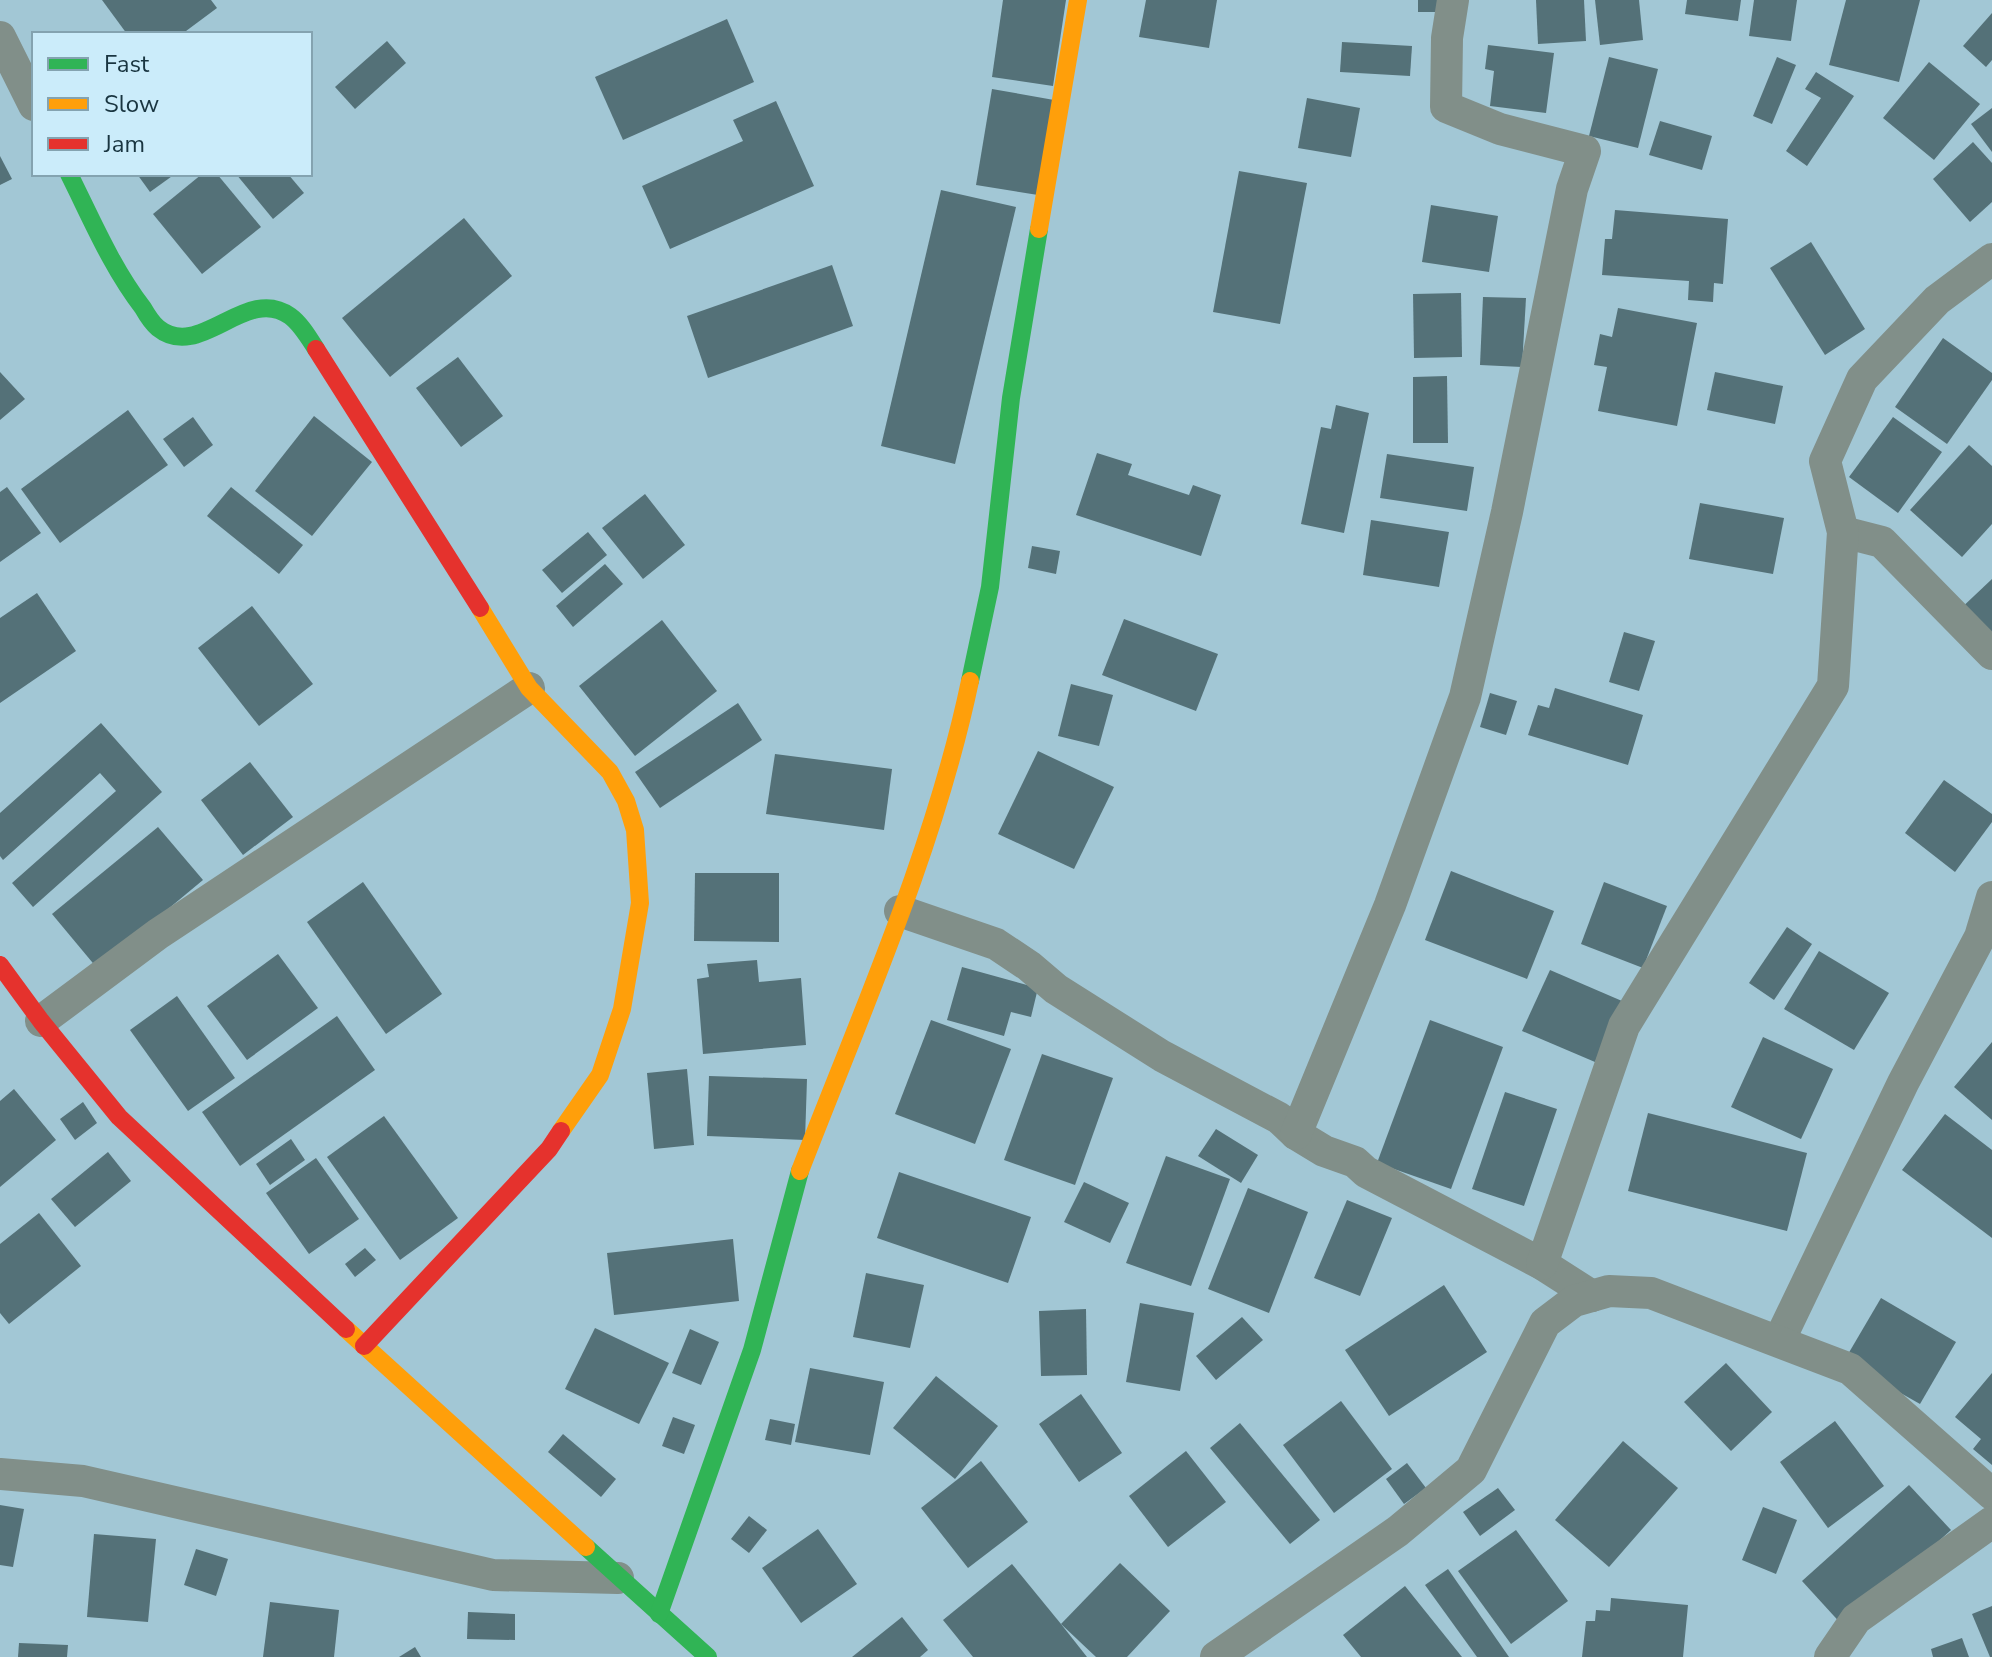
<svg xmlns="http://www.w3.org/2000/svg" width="1992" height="1657" font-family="'Nunito Sans',sans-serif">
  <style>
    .building { fill: #547178 }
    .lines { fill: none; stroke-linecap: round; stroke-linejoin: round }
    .street { stroke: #818f89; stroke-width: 32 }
    .fast { stroke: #30b455; stroke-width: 18 }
    .slow { stroke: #ff9f0a; stroke-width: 18 }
    .jam { stroke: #e5322d; stroke-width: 18 }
  </style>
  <rect width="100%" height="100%" fill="#a2c7d5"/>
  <g class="building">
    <polygon points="102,0 211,0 217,8 182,34 127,34"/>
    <polygon points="1003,0 1066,0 1053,86 992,77"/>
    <polygon points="1146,0 1217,0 1209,48 1139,37"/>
    <rect x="1418" y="0" width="21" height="12"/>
    <polygon points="1536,0 1584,0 1586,41 1538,44"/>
    <polygon points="1595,0 1639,0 1643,40 1600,45"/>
    <polygon points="1687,0 1741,0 1738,21 1685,14"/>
    <polygon points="1754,0 1797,0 1791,41 1749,36"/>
    <polygon points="1846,0 1920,0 1899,82 1829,65"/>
    <polygon points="1992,13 1992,60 1986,67 1963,46"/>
    <polygon points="727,19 754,82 623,140 595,77"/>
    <polygon points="387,41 406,63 355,109 335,87"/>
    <polygon points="1342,42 1412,46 1410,76 1340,72"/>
    <polygon points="1488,45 1554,53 1546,113 1490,106 1494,71 1485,69"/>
    <polygon points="1609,57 1658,69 1638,148 1589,136"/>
    <polygon points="1777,57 1796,65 1772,124 1753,116"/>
    <polygon points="1929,62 1980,104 1934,160 1883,118"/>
    <polygon points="1816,72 1854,96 1807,166 1786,151 1821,98 1805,89"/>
    <polygon points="992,89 1054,100 1038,195 976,185"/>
    <polygon points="1307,98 1360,108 1351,157 1298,148"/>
    <polygon points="776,101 814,186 670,249 642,186 743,141 733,120"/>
    <polygon points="1992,108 1992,152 1971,124"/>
    <polygon points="1660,121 1712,136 1702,170 1649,155"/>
    <polygon points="1973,142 1992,163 1992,202 1970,222 1933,179"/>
    <polygon points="0,156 12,179 0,185"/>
    <polygon points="1239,171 1307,183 1280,324 1213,312"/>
    <polygon points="137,174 175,174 150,192"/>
    <polygon points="202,174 217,174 261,227 202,274 153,214"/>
    <polygon points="236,174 288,174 304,193 273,219"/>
    <polygon points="941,190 1016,207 955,464 881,446"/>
    <polygon points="1431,205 1498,216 1489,272 1422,262"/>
    <polygon points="1615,210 1728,219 1723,284 1714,283 1713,302 1688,300 1689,281 1602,275 1605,239 1612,239"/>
    <polygon points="464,218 512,276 390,377 342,318"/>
    <polygon points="1811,242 1865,329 1825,355 1770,268"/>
    <polygon points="832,265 853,326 708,378 687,316"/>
    <polygon points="1461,293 1462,357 1414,358 1413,294"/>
    <polygon points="1483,297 1526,298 1522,367 1480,365"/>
    <polygon points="1618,308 1697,323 1677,426 1598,411 1607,367 1594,365 1600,334 1612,337"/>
    <polygon points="1943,338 1992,373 1992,380 1947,444 1895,407"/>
    <polygon points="458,357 503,416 461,447 416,388"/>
    <polygon points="0,372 25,399 0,420"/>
    <polygon points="1715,372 1783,386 1775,424 1707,410"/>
    <polygon points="1447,376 1448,443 1413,443 1413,377"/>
    <polygon points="1336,405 1369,413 1344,533 1301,524 1321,427 1331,429"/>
    <polygon points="128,410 168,465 60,543 21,489"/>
    <polygon points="314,416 372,462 312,536 255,491"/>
    <polygon points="193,417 213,445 184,467 163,439"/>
    <polygon points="1893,417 1942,452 1898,513 1849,477"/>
    <polygon points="1969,445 1992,466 1992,524 1962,557 1910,510"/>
    <polygon points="1097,453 1132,464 1128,475 1189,495 1193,485 1221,495 1201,556 1076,515"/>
    <polygon points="1387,454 1474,467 1467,511 1380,498"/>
    <polygon points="7,487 41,533 0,562 0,492"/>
    <polygon points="231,487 303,545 279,574 207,516"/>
    <polygon points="645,494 685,545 643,579 602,528"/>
    <polygon points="1700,503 1784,518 1773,574 1689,559"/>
    <polygon points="1371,520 1449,532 1439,587 1363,575"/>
    <polygon points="588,532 607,555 562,593 542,570"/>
    <polygon points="1032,546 1060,551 1056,574 1028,568"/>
    <polygon points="605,564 623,584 573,627 556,606"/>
    <polygon points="1992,579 1992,651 1956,613"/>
    <polygon points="37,593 76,651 0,703 0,618"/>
    <polygon points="252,606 313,684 259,726 198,648"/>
    <polygon points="1124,619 1218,654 1196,711 1102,675"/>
    <polygon points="662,620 717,691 635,756 579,686"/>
    <polygon points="1624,632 1655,641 1639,691 1609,682"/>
    <polygon points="1071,684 1113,695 1099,746 1058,736"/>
    <polygon points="1555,688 1643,715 1628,765 1528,735 1538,705 1549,708"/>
    <polygon points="1490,693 1517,701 1506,735 1480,727"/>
    <polygon points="738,703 762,740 660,808 635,772"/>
    <polygon points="101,723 162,792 33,907 12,883 116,791 100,773 3,860 0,856 0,813"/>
    <polygon points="1038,751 1114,787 1074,869 998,834"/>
    <polygon points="775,754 892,769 884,830 766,814"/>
    <polygon points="250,762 293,817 243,855 201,800"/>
    <polygon points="1944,780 1992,814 1992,822 1955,872 1905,833"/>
    <polygon points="158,827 203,880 97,968 52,914"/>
    <polygon points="1451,871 1554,911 1527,979 1425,940"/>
    <polygon points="695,873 779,873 779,942 694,941"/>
    <polygon points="363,882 442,994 386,1034 307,922"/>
    <polygon points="1604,882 1667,906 1643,968 1581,944"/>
    <polygon points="1787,927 1812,944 1774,1000 1749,983"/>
    <polygon points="1819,951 1889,993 1854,1050 1784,1009"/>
    <polygon points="278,954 318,1008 247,1060 207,1006"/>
    <polygon points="757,960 759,982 801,978 806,1045 703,1054 697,979 709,977 707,964"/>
    <polygon points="962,967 1038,988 1031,1017 1011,1012 1004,1036 947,1020"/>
    <polygon points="1550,970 1622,1001 1595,1062 1522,1031"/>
    <polygon points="177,996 235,1078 188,1111 130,1030"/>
    <polygon points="337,1016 375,1070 240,1166 202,1112"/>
    <polygon points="931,1020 1011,1049 975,1144 895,1114"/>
    <polygon points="1430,1020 1503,1047 1451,1189 1377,1163"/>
    <polygon points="1763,1037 1833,1069 1801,1139 1731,1107"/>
    <polygon points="1992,1042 1992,1120 1954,1087"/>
    <polygon points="1042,1054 1113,1078 1075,1185 1004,1160"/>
    <polygon points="687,1069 694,1145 654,1149 647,1073"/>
    <polygon points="709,1076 807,1079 805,1140 707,1136"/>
    <polygon points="14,1089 56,1140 0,1187 0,1101"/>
    <polygon points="1505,1092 1557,1109 1524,1206 1472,1189"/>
    <polygon points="83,1102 97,1123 75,1140 60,1119"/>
    <polygon points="1648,1113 1807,1153 1787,1231 1628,1191"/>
    <polygon points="1945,1114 1992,1150 1992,1238 1902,1170"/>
    <polygon points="384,1116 458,1218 400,1260 327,1157"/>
    <polygon points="1216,1129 1258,1155 1241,1183 1198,1156"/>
    <polygon points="291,1139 305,1160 270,1185 256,1164"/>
    <polygon points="108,1152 131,1181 75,1227 51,1199"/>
    <polygon points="1166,1156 1230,1179 1191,1286 1126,1263"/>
    <polygon points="316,1158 359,1219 309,1254 266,1193"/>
    <polygon points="899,1172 1031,1217 1008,1283 877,1238"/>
    <polygon points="1084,1182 1129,1203 1110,1243 1064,1222"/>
    <polygon points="1248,1188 1308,1212 1269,1313 1208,1289"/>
    <polygon points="1347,1200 1392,1218 1360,1296 1314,1278"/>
    <polygon points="39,1213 81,1266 9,1324 0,1313 0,1244"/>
    <polygon points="733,1239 739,1301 614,1315 607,1253"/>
    <polygon points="365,1248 376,1260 355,1277 345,1264"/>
    <polygon points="866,1273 924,1285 910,1348 853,1337"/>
    <polygon points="1444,1285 1487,1352 1389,1416 1345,1350"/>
    <polygon points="1881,1298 1956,1342 1920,1404 1844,1361"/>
    <polygon points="1140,1303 1194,1313 1180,1391 1126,1382"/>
    <polygon points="1086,1309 1087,1375 1041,1376 1039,1311"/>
    <polygon points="1242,1317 1263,1340 1216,1380 1196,1356"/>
    <polygon points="595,1328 669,1363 639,1424 565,1389"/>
    <polygon points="690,1329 719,1342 701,1385 672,1373"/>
    <polygon points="1726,1363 1772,1412 1731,1451 1684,1402"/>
    <polygon points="810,1368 884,1382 870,1455 795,1442"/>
    <polygon points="1992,1373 1992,1465 1973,1449 1981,1439 1955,1417"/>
    <polygon points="936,1376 998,1426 955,1479 893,1428"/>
    <polygon points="1081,1394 1122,1453 1079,1482 1039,1424"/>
    <polygon points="1341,1401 1392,1469 1334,1513 1283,1445"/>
    <polygon points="673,1417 695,1425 684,1454 662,1446"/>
    <polygon points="770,1419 795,1424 791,1445 765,1440"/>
    <polygon points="1835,1421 1884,1486 1828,1528 1780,1462"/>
    <polygon points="1240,1423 1320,1520 1290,1544 1210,1448"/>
    <polygon points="563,1434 616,1479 601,1497 548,1452"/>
    <polygon points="1623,1441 1678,1488 1609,1567 1555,1520"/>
    <polygon points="1186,1451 1226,1502 1168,1547 1129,1496"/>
    <polygon points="981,1461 1028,1522 968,1568 921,1508"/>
    <polygon points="1407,1463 1426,1488 1404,1504 1386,1479"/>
    <polygon points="1909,1485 1951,1530 1844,1627 1802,1581"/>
    <polygon points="1498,1488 1515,1510 1480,1536 1463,1512"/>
    <polygon points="0,1505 24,1509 13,1567 0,1565"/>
    <polygon points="1763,1507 1797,1520 1776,1574 1742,1560"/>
    <polygon points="749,1516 767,1530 749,1553 731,1539"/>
    <polygon points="818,1529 857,1584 801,1623 762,1568"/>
    <polygon points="1516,1530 1568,1601 1511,1644 1458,1571"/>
    <polygon points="94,1534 156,1539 148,1622 87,1617"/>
    <polygon points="196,1549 228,1559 216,1596 184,1585"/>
    <polygon points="1120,1563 1170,1611 1127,1657 1096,1657 1061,1624"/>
    <polygon points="1012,1564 1061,1624 1087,1657 973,1657 943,1620"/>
    <polygon points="1448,1569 1509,1657 1477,1657 1425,1585"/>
    <polygon points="1405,1586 1462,1657 1361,1657 1343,1635"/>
    <polygon points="1611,1598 1688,1605 1683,1657 1582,1657 1586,1621 1595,1621 1596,1610 1610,1611"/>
    <polygon points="270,1602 339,1610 334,1657 263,1657"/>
    <polygon points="1992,1606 1992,1657 1990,1657 1972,1614"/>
    <polygon points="468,1612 515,1614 515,1640 467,1639"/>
    <polygon points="902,1617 928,1650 920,1657 852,1657"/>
    <polygon points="1962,1638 1969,1657 1933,1657 1931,1649"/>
    <polygon points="19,1643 68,1645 67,1657 18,1657"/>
    <polygon points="415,1647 421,1657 399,1657"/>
  </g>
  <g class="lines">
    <g class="street">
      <polyline points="0,37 34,105"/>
      <polyline points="1843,532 1882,542 1992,654"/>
      <polyline points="900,911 996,944 1029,966 1056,989 1162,1056 1279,1118 1296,1134 1324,1151 1355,1162 1366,1172 1542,1264 1592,1296"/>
      <polyline points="41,1021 158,934 529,688"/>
      <polyline points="1296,1134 1390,905 1465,697 1507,512 1572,189 1585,151 1500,129 1446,107 1447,38 1453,0"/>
      <polyline points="1542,1264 1624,1026 1833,686 1843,532 1825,461 1862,379 1937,300 1992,259"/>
      <polyline points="1779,1341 1903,1083 1980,937 1992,897"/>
      <polyline points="0,1474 83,1481 493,1575 618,1578"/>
      <polyline points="1216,1657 1398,1531 1471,1470 1545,1323 1574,1301 1609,1291 1651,1293 1850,1369 1992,1494"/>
      <polyline points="1830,1657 1856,1619 1992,1522"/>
    </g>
    <g class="fast">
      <path d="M69,174C92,220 112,268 143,308C147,315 152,323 158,328C200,362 246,284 290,316C301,324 309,338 316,349"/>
      <polyline points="970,681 990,587 1011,398 1039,229"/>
      <polyline points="586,1547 708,1657"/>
      <polyline points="659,1614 752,1350 800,1171"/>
    </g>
    <g class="slow">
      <polyline points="1039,229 1078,0"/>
      <polyline points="480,608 529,688 610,772 626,801 635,830 640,903 622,1009 600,1075 561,1131"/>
      <path d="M800,1171C861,1013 935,848 970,681"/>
      <polyline points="346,1329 586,1547"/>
    </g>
    <g class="jam">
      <polyline points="316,349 480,608"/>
      <polyline points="0,965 41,1021 119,1117 346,1329"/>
      <polyline points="364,1346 549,1149 561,1131"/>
    </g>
  </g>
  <rect x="32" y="32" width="280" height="144" fill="#cbecfa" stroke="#84a3b0" stroke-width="2"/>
  <rect x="48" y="58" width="40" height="12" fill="#30b455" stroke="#84a3b0" stroke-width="2"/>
  <text x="104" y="72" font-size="24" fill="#193540">Fast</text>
  <rect x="48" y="98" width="40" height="12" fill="#ff9f0a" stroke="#84a3b0" stroke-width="2"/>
  <text x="104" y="112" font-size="24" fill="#193540">Slow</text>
  <rect x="48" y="138" width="40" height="12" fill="#e5322d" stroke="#84a3b0" stroke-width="2"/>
  <text x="104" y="152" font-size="24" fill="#193540">Jam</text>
</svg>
